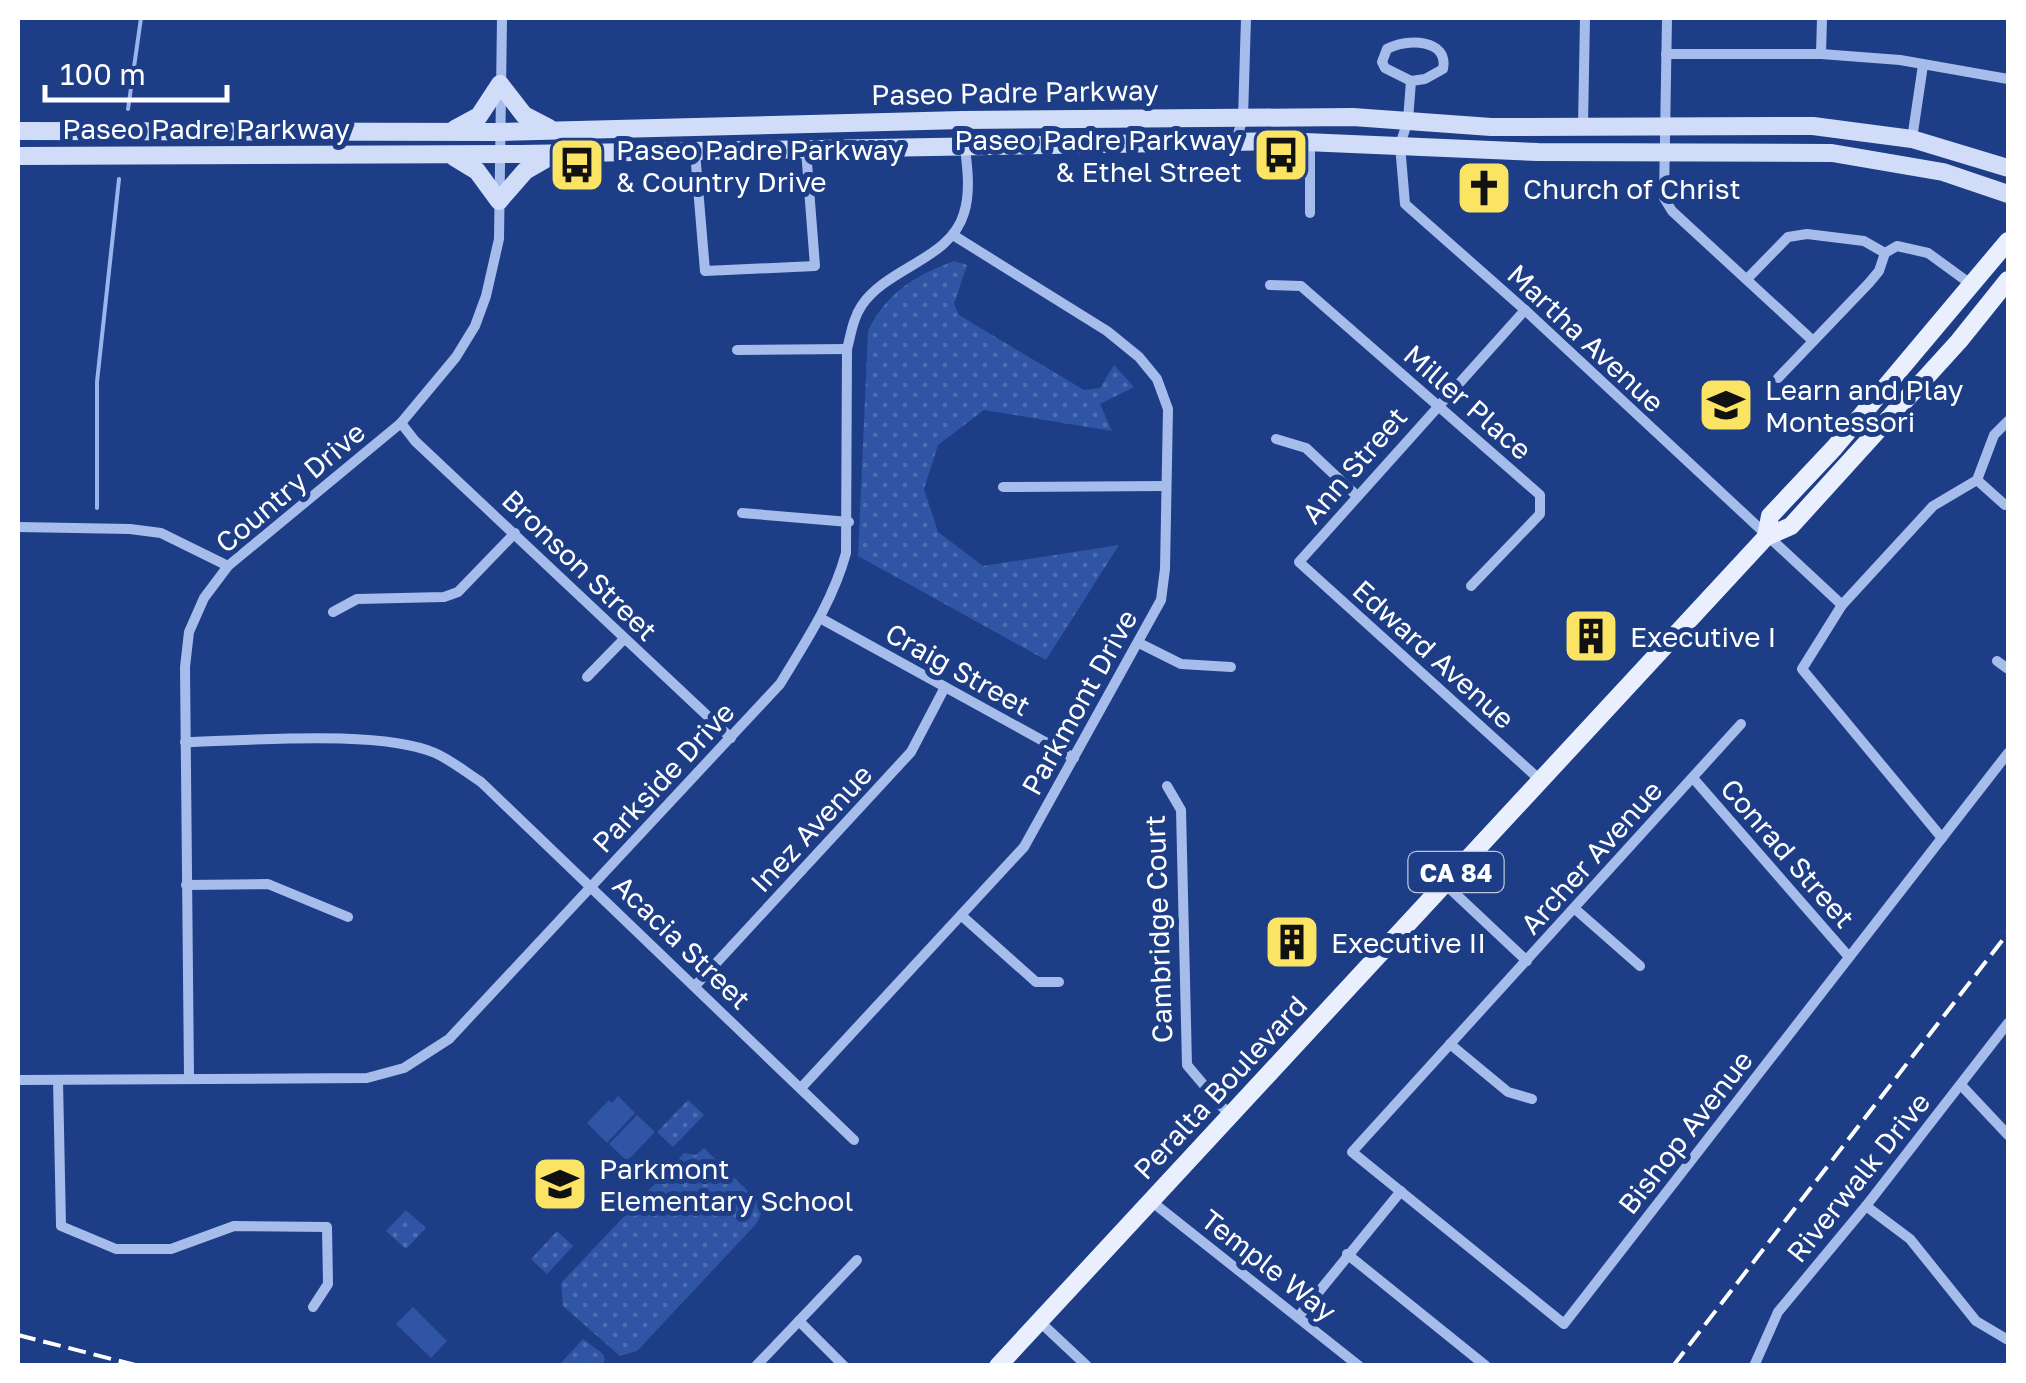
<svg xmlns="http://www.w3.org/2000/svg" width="2026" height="1383" font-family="'Golos Text',sans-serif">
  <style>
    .grass { fill: url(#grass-dots) }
    .pitch { fill: #3055a4 }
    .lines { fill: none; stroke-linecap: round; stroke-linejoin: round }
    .stream { stroke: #99b5ed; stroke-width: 4 }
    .minor { stroke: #a6bceb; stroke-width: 10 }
    .secondary { stroke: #d1ddf8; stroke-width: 18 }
    .primary { stroke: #eaeffe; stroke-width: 18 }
    .rail { stroke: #fff; stroke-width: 4; stroke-dasharray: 18 8; stroke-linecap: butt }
    .labels { text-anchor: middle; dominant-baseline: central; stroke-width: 10; stroke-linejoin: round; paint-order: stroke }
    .shield { fill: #1d3d87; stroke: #bbc5db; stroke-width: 2.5 }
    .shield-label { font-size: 25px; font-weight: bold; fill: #fff }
    .street-label { font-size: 28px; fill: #fff; stroke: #1d3d87 }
    .poi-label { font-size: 28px; fill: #fff; stroke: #1d3d87; text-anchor: start }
  </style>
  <defs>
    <pattern id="grass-dots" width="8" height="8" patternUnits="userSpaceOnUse" patternTransform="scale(2.5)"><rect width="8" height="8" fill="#3055a4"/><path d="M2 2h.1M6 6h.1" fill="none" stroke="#4f6eb2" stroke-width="1.8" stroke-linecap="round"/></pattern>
  </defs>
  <rect width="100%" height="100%" fill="#1d3d87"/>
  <g class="grass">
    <path d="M954,261L967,265L954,304L959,315L1084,390L1100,388L1114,365L1134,387L1100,404L1112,431L984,410L938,445L924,489L938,532L983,566L1119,545L1046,660L858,556L868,331C886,293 916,275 954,261Z"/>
    <polygon points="688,1100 704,1115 673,1147 657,1132"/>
    <polygon points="704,1148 756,1199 761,1214 757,1223 637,1351 620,1356 563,1306 561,1283 684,1153 696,1155"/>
    <polygon points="406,1210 426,1228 406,1249 386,1231"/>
    <polygon points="557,1231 573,1246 547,1274 531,1259"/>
    <polygon points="583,1339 603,1354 605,1360 602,1365 559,1365"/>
  </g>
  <g class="pitch">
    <polygon points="618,1096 635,1113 607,1143 587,1123 609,1100 612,1103"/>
    <polygon points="637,1115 655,1132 627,1161 609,1144"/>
    <polygon points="413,1307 447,1341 431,1358 396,1324"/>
  </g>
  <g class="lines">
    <g class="stream">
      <polyline points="128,109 141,18"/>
      <polyline points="97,508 97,382 119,179"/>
    </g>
    <g class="minor">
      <polyline points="1667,18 1664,198 1672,211 1812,340"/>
      <polyline points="1666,54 1821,54 1900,60 2008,79"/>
      <polyline points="1821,54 1822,18"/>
      <path d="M1411,81L1385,68L1382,62L1387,49C1407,38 1449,39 1443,69L1425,79L1411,81L1408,120L1400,145L1405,204L1525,310L1842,605"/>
      <polyline points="1583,125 1585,18"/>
      <polyline points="1912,139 1923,65"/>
      <polyline points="1236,140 1243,118 1246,18"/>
      <polyline points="695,152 705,271 815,266 806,150"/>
      <polyline points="1310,213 1310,143"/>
      <polyline points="1885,253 1897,246 1928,253 1972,285"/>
      <polyline points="1747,279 1788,237 1807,234 1864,241 1885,253"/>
      <polyline points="1270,285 1301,286 1540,495 1540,514 1471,586"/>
      <polyline points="1525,310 1299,562 1539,779"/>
      <polyline points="737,350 847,349"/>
      <polyline points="1778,378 1869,283 1879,271 1885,253"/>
      <polyline points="401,423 415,441 731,738"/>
      <polyline points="1276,439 1306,448 1356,495"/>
      <polyline points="1977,480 2005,505"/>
      <polyline points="1003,487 1165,486"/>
      <polyline points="742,513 849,522"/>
      <polyline points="18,527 130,529 161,533 228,566"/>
      <polyline points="333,612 357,599 444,597 458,592 515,533"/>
      <polyline points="820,618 1074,758"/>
      <polyline points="1139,643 1181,664 1231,667"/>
      <polyline points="1997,661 2008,669"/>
      <polyline points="587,677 624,639"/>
      <polyline points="1741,724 1352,1152 1564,1324 2008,753"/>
      <path d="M185,742C249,741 379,729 435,753C451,760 467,773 481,782L854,1140"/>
      <polyline points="1693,778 1849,957"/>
      <polyline points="1167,786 1181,810 1187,1065 1230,1116"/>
      <polyline points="1942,838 1802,669 1842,605 1933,506 1977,480 1994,435 2008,421"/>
      <polyline points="1445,884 1527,961"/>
      <polyline points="186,885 268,884 348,917"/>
      <polyline points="1574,908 1640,966"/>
      <polyline points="962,916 1036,982 1059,982"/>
      <polyline points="695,986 911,752 944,689"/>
      <polyline points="1450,1044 1508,1092 1532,1099"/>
      <polyline points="189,1077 185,667 189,632 204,598 228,566 401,423 456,357 475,326 486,296 499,239 502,18"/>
      <path d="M18,1080L367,1078L404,1068L449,1039L780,684C806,641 833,601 846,553L847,349C851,334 853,318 862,305C888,267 951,259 964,213C973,185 964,149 962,120"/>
      <polyline points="58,1080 61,1226 116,1249 171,1249 234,1226 327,1227 328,1284 313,1307"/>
      <polyline points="1961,1085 2008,1135"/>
      <polyline points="801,1088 1024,847 1161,600 1165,569 1168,409 1157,379 1139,357 1107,331 953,235"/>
      <polyline points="1151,1201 1359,1366"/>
      <polyline points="1866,1206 1910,1239 1976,1321 2008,1340"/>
      <polyline points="1347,1254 1486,1366"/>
      <polyline points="1299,1316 1401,1191"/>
      <polyline points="799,1321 844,1366"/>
      <polyline points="1039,1321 1087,1366"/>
      <polyline points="756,1366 857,1260"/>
      <polyline points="1754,1366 1778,1312 1866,1206 2008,1023"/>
    </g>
    <g class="secondary">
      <polyline points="455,129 479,116 500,84 524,115 549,128"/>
      <polyline points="18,131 499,132 962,120 1353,117 1491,127 1813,126 1912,139 2008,168"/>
      <polyline points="18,156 521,154 1282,141 1538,152 1832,153 1943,172 2008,194"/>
      <polyline points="454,157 477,171 499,201 525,171 551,156"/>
    </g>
    <g class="primary">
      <polyline points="1766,537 1770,516 1834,448 2008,241"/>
      <polyline points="998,1366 1766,537 1791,526 1959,341 2008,280"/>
    </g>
    <g class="rail">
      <polyline points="18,1335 139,1366"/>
      <polyline points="1673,1366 2008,933"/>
    </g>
  </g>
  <defs>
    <g id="bus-square" transform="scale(2.875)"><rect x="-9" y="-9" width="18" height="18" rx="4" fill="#fbe364" stroke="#1d3d87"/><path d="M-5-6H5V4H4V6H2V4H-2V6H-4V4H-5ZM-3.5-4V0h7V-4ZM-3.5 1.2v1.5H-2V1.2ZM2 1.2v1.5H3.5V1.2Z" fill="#111"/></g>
    <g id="church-square" transform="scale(2.875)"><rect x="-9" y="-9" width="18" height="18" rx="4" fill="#fbe364" stroke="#1d3d87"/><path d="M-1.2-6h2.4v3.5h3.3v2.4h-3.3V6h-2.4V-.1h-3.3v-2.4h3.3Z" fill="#111"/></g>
    <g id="school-square" transform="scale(2.875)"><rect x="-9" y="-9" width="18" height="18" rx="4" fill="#fbe364" stroke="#1d3d87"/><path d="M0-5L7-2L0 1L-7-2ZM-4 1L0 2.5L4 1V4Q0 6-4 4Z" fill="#111"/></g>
    <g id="building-square" transform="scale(2.875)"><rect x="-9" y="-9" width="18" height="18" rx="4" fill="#fbe364" stroke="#1d3d87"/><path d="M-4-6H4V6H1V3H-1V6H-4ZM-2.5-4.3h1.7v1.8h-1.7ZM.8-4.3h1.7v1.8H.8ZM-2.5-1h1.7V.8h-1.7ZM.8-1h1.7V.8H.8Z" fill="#111"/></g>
  </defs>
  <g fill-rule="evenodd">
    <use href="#bus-square" x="1281" y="155"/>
    <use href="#bus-square" x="577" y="165"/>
    <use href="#church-square" x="1484" y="188"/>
    <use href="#school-square" x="1726" y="405"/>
    <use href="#building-square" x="1591" y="636"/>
    <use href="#building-square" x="1292" y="942"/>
    <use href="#school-square" x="560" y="1184"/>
  </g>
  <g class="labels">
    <rect class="shield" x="1408.5" y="852" width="95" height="40" rx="8"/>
    <g class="shield-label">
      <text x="1456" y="872">CA 84</text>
    </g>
    <g class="street-label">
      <text transform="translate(1015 92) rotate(-1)">Paseo Padre Parkway</text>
      <text x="206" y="128">Paseo Padre Parkway</text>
      <text transform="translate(1586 338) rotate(43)">Martha Avenue</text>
      <text transform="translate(1468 402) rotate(41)">Miller Place</text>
      <text transform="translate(1354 465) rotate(-49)">Ann Street</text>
      <text transform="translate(290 487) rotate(-40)">Country Drive</text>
      <text transform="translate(580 565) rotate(44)">Bronson Street</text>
      <text transform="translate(1434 654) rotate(42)">Edward Avenue</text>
      <text transform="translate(958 669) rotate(29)">Craig Street</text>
      <text transform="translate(1079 702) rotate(-61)">Parkmont Drive</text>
      <text transform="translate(663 777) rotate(-47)">Parkside Drive</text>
      <text transform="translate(811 828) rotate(-47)">Inez Avenue</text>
      <text transform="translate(1788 853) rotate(49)">Conrad Street</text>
      <text transform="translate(1591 857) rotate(-48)">Archer Avenue</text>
      <text transform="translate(1158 929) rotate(-92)">Cambridge Court</text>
      <text transform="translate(682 942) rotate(44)">Acacia Street</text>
      <text transform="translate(1220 1087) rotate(-47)">Peralta Boulevard</text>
      <text transform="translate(1685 1132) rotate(-52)">Bishop Avenue</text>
      <text transform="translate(1858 1177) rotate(-51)">Riverwalk Drive</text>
      <text transform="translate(1269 1265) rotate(38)">Temple Way</text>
    </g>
    <g class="poi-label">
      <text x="1242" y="139" text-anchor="end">Paseo Padre Parkway<tspan x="1242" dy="32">&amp; Ethel Street</tspan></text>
      <text x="616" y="149">Paseo Padre Parkway<tspan x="616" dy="32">&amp; Country Drive</tspan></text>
      <text x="1523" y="188">Church of Christ</text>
      <text x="1765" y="389">Learn and Play<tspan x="1765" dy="32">Montessori</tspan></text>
      <text x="1630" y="636">Executive I</text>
      <text x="1331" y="942">Executive II</text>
      <text x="599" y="1168">Parkmont<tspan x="599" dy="32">Elementary School</tspan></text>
    </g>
  </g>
  <rect width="2026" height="1383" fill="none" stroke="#ffffff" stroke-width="40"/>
  <path d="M45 85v15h182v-15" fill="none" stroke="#ffffff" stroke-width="5"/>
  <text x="60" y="85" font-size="30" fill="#ffffff" stroke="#1d3d87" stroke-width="8" paint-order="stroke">100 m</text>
</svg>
